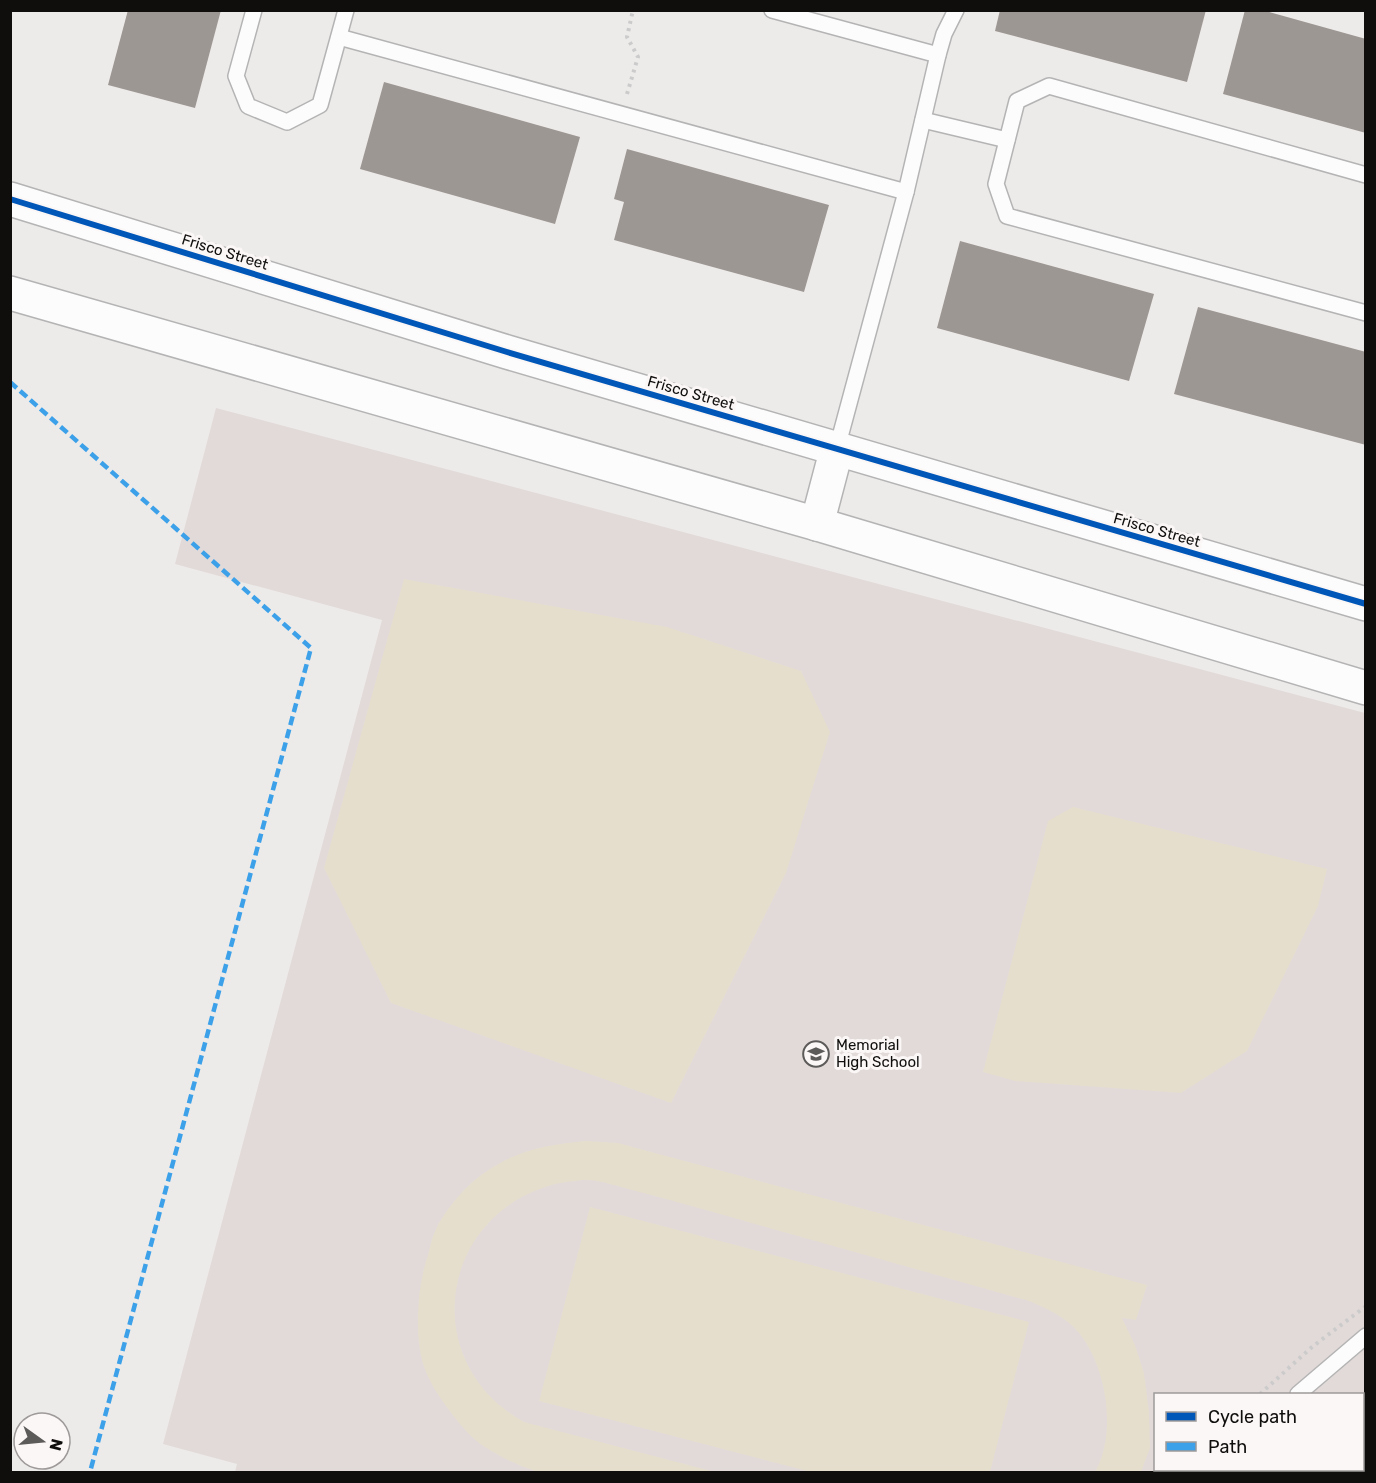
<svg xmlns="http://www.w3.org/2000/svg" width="1376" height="1483" font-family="Rubik,sans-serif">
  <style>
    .built { fill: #e2dad9; fill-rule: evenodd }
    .green { fill: #e5decd }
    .building { fill: #9d9793 }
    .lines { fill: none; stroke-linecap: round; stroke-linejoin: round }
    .lane-casing { stroke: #b5b4b4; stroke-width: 18 }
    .secondary-casing { stroke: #b5b4b4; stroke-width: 36 }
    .path { stroke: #cccbcb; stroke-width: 4; stroke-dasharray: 3 4.5; stroke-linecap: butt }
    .lane { stroke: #fcfcfc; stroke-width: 15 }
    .secondary { stroke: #fcfcfc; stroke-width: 33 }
    .quiet { stroke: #3da1e9; stroke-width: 4.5; stroke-dasharray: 9 4.5; stroke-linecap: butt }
    .cycleway-casing { stroke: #fbf7f6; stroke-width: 10 }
    .cycleway { stroke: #0057b8; stroke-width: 6 }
    .labels { text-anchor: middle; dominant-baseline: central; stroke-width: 6; stroke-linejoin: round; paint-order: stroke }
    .street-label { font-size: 15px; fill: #0f0e0d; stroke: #fbf7f6 }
    .poi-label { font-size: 15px; fill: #0f0e0d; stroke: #fbf7f6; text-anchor: start }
  </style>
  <rect width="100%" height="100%" fill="#edebea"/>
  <path class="built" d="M216,408L1365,713V1472H235L237,1464L163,1444L382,620L175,564ZM1156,1394H1362V1470H1156Z"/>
  <g class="green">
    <polygon points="404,579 667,627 801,671 830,732 786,873 671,1103 391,1003 324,868"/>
    <polygon points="1073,807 1327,869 1318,906 1247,1051 1181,1093 1015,1081 983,1072 1048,821"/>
    <path d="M586,1141L618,1143L1147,1285L1136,1320L1122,1318L1135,1345L1144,1373L1149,1412L1150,1448L1141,1472H1095C1117,1433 1107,1367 1079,1333C1066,1317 1048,1309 1029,1301C933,1274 837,1247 741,1220C706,1210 671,1200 636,1191C620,1187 603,1181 587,1180C579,1180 568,1182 560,1183C440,1210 415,1361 524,1422L715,1472H538C520,1466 504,1459 488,1449C474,1441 462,1427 452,1414C442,1401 432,1387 426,1372C413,1341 417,1286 428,1255C430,1247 432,1237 436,1229C447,1207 467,1184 487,1171C517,1150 550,1144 586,1141Z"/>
    <polygon points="590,1207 1029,1322 990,1472 811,1472 539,1401"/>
  </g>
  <g class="building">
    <polygon points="128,10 221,10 195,108 108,85"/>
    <polygon points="1000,10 1206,10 1187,82 995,31"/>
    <polygon points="1245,10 1262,10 1366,39 1366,133 1223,94"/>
    <polygon points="384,82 580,137 555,224 360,169"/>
    <polygon points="627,149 829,205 804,292 614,240 624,202 614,199"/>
    <polygon points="960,241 1154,294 1129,381 937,328"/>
    <polygon points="1198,307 1366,352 1366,445 1174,394"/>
  </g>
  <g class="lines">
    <g class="lane-casing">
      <g id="lane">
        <polyline points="254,10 236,76 248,106 287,122 320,105 346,10"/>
        <polyline points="772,10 938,55"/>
        <polyline points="339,37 906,192"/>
        <polyline points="923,120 1007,140"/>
        <polyline points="1366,175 1049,86 1017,101 996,184 1007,216 1366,313"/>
        <polyline points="837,448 906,192 938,55 944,34 956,10"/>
        <polyline points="1298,1394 1366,1336"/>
        <polyline points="1234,1472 1236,1470"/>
      </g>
    </g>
    <g class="secondary-casing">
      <g id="secondary">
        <polyline points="10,199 507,352 1366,604"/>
        <polyline points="10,293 817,524 1366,688"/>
        <polyline points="817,524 837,448"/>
      </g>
    </g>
    <g class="path">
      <polyline points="627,94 638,57 627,37 633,10"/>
      <polyline points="1260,1394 1312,1347 1366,1306"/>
      <polyline points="1195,1472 1198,1470"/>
    </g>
    <use href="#lane" class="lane"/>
    <use href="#secondary" class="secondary"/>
    <polyline class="quiet" points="10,382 311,648 90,1472"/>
    <g class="cycleway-casing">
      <polyline id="cycleway" points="10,199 507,352 1366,604"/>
    </g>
    <use href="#cycleway" class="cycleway"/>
  </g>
  <defs>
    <g id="school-ring" transform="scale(1.35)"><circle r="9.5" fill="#fbf7f6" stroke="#5d5b5a" stroke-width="1.5"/><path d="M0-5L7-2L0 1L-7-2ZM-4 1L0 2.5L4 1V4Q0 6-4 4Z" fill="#5d5b5a"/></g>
  </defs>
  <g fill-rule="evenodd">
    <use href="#school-ring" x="816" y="1054"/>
  </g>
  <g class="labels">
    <g class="street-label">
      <text transform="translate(225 252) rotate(17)">Frisco Street</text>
      <text transform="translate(691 393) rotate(16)">Frisco Street</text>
      <text transform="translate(1157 530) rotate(16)">Frisco Street</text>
    </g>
    <g class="poi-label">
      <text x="836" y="1045">Memorial<tspan x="836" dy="17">High School</tspan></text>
    </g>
  </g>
  <rect width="1376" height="1483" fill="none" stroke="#0f0e0d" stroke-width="24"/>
  <rect x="1154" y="1393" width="210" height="78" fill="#fbf7f6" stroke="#9d9a99" stroke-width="1.5"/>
  <rect x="1166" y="1412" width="30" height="9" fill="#0057b8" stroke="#9d9a99" stroke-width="1.5"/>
  <text x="1208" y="1423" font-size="18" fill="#0f0e0d">Cycle path</text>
  <rect x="1166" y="1442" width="30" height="9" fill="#3da1e9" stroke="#9d9a99" stroke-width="1.5"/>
  <text x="1208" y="1453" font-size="18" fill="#0f0e0d">Path</text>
  <g transform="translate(42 1441) rotate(105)"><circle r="28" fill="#fbf7f6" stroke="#9d9a99" stroke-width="1.5"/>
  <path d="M0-4.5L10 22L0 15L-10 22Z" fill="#5d5b5a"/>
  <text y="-9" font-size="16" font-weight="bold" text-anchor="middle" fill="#0f0e0d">N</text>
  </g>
</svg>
